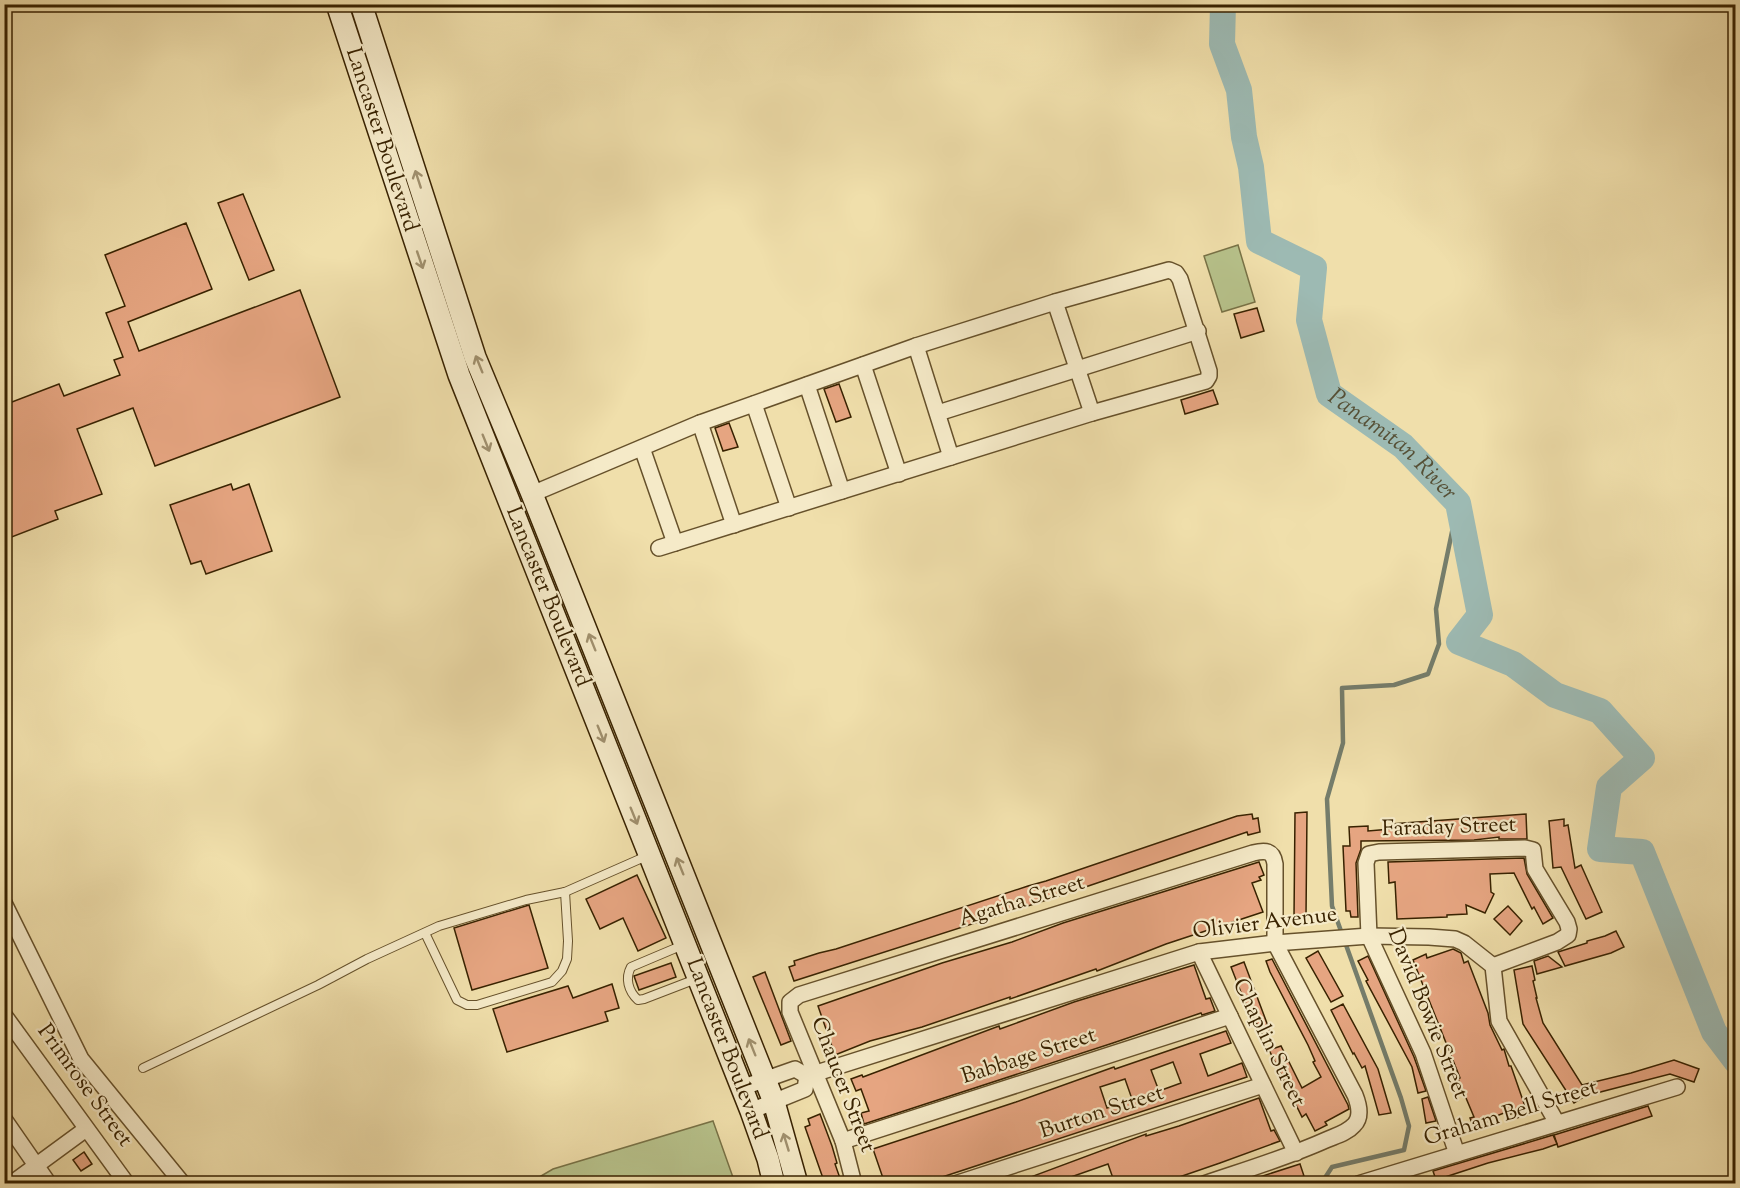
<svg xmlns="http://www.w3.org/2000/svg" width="1740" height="1188" font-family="'Sorts Mill Goudy',serif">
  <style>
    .grass { fill: #b7c28b; stroke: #787246; stroke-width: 1.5 }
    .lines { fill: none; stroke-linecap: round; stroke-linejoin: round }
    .stream { stroke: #757d6b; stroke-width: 4.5 }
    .river { stroke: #9dbab3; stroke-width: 26 }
    .building { fill: #e6a581; stroke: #382200; stroke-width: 1.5; fill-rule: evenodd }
    .service-casing { stroke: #66512b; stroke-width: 10 }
    .minor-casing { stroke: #66512b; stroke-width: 18 }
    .secondary-casing { stroke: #382200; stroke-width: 24 }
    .service { stroke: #f5eac8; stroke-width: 8 }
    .minor { stroke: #f5eac8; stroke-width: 15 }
    .secondary { stroke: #f5eac8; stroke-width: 21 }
    .oneway { stroke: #a0906e }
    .labels { text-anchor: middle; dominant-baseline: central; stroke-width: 4.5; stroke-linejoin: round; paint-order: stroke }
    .street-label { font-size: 22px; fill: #382200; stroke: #f5eac8 }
    .water-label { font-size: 24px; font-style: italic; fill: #565036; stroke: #f5eac8 }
  </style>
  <rect width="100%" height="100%" fill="#f0dfab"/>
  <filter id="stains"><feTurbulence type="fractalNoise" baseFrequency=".00333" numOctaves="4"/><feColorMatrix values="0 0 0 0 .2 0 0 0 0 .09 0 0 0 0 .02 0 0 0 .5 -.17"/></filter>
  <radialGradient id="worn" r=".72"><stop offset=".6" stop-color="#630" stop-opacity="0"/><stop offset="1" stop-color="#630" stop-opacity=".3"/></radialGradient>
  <g class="grass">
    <polygon points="1238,245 1255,302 1222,312 1204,256"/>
    <polygon points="713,1121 735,1183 529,1183 553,1169"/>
  </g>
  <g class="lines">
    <polyline class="stream" points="1321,1184 1332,1167 1404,1150 1409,1126 1401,1098 1332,906 1327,799 1343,743 1342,688 1394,685 1428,674 1439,644 1436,609 1458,503"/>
    <path class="river" id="s1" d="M1223,4L1222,44L1239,90L1244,137L1251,167L1259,241L1314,268L1309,320L1329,394L1403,446L1458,503L1480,615L1459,642L1513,664L1555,695L1600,711L1642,758L1609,787L1600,849L1642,852L1714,1032L1736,1061"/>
  </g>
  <g class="building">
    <polygon points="243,194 274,270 249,280 218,203"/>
    <polygon points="186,223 212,289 128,322 139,351 300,290 340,397 155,466 133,408 77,429 102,494 55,511 58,519 4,540 4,405 59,384 64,396 120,375 114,360 123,357 106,313 125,306 105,255"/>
    <polygon points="1257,308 1264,331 1241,338 1234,314"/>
    <polygon points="839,384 851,417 836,422 824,389"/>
    <polygon points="1213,390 1218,404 1185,414 1181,400"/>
    <polygon points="729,423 738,447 723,451 715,428"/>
    <polygon points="231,484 233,490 249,484 272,551 206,574 201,561 191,564 170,505"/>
    <polygon points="1307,812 1306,916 1294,917 1295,813"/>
    <polygon points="1252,814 1253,819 1258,818 1260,832 1248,835 1247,832 1056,897 794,981 789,967 795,965 794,961 819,953 836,949 1028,886 1046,881 1237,816"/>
    <polygon points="1526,814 1527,839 1499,839 1499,837 1474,840 1361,841 1361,849 1356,863 1358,917 1351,917 1350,911 1346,911 1343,846 1350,846 1349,827 1368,826 1368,831 1391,829 1391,824"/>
    <polygon points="1564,819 1564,826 1568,825 1575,868 1581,865 1602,912 1586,919 1561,867 1553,868 1549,821"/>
    <polygon points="1524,858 1527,874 1553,918 1543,924 1534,907 1532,909 1514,873 1490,874 1491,892 1494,894 1485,913 1466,905 1467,914 1447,915 1447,917 1397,919 1395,882 1389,883 1388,862"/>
    <polygon points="1259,862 1264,875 1259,877 1261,880 1252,883 1263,912 1166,944 1097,971 1096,969 1010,999 1010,997 922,1027 870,1041 835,1055 818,1006 942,963 1012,942 1063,923"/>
    <polygon points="637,875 666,938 638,951 623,918 600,929 586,899"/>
    <polygon points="529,905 548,968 472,990 454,928"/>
    <polygon points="1508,906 1522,921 1510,935 1494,919"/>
    <polygon points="1616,931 1624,947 1611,953 1565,966 1558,952 1587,943 1587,941 1605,936"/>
    <polygon points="1453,949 1461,953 1464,963 1468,961 1488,1013 1490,1025 1502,1050 1504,1049 1509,1066 1511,1066 1528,1115 1516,1118 1514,1113 1510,1114 1509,1111 1486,1120 1488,1123 1474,1128 1470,1118 1474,1117 1458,1079 1460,1078 1413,960 1426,954 1427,958"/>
    <polygon points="1318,951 1343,996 1331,1002 1306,958"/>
    <polygon points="1368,956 1414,1057 1426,1091 1418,1093 1412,1067 1366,981 1368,980 1358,961"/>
    <polygon points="1548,956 1562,967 1537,974 1534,961"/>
    <polygon points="1272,959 1348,1105 1349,1109 1325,1122 1327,1125 1315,1131 1306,1114 1302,1117 1269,1050 1281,1046 1302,1088 1321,1077 1313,1062 1315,1061 1308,1045 1270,972 1266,961"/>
    <polygon points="1244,962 1271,1034 1264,1037 1244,1000 1231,967"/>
    <polygon points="671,963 676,977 639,990 634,976"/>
    <polygon points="1194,965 1206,999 1210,998 1215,1011 1202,1015 1201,1013 1113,1043 864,1124 861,1113 869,1111 861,1089 856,1091 851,1079 862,1075 863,1077 999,1026 1000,1029 1074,1002"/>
    <polygon points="1532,966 1535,980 1533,981 1537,998 1536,998 1543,1023 1582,1085 1631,1073 1674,1060 1699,1069 1694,1082 1670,1074 1585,1096 1574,1103 1523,1024 1514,970"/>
    <polygon points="765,972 791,1041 781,1045 753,977"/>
    <polygon points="612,984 619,1008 605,1012 608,1021 507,1052 493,1009 568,986 573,998"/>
    <polygon points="1343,1004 1378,1069 1391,1113 1379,1115 1365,1066 1362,1068 1354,1053 1353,1054 1331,1010"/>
    <path d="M1226,1031L1231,1043L1200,1054L1208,1076L1242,1063L1247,1077L921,1184H885L873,1149L1016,1102L1114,1067L1115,1069ZM1173,1062L1181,1083L1159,1091L1151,1070ZM1125,1079L1132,1099L1107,1108L1100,1087Z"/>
    <polygon points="1428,1097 1436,1121 1426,1123 1422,1099"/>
    <polygon points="1259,1098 1271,1131 1274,1130 1280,1141 1220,1163 1159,1184 1115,1184 1108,1164 1051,1184 1012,1184 1146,1134 1146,1136 1179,1126"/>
    <polygon points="1648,1106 1652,1116 1558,1147 1554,1135"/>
    <polygon points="820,1114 832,1146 837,1163 835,1164 842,1184 825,1184 805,1127 810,1125 808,1119"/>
    <polygon points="1553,1135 1557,1144 1543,1149 1488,1163 1436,1180 1433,1171"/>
    <polygon points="84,1152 92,1164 81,1171 73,1160"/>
    <polygon points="1300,1164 1304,1176 1283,1184 1245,1184 1244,1182"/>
  </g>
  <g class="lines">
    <g class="service-casing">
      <g id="service">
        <polyline points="425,933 457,1000 467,1005 477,1005 552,982 562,971 567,959 568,941 565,892"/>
        <path d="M683,945L631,967C625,978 628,991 638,1000L644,999L696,979"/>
        <polyline points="143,1068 318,985 367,959 439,926 526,900 565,892 649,855"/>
      </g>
    </g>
    <g class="minor-casing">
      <g id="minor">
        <polyline points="1055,302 1092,413"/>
        <polyline points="916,346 951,457"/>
        <polyline points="863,365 899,474"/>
        <polyline points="807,385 842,491"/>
        <polyline points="754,404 789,508"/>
        <polyline points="938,413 1198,331"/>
        <polyline points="700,423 734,525"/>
        <polyline points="642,448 675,543"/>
        <polyline points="532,494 700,423 916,346 1055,302 1169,270 1176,273 1180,279 1209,371 1209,376 1206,381 1092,413 659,548"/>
        <polyline points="4,903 81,1059 183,1184"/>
        <polyline points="1199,952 1296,1153"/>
        <polyline points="4,1015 127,1184"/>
        <polyline points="741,1088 795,1069 807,1076 1199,952 1275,943 1369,936 1429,937 1455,939 1464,943 1493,966 1499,1021 1557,1123"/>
        <polyline points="751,1111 805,1089 807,1076"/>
        <polyline points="4,1119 49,1184"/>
        <polyline points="843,1141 1230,1016"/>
        <polyline points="1457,1154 1423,1053 1369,936 1366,863 1369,854 1379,852 1525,848 1533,850 1535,869 1567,922 1569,929 1568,935 1557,942 1493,966"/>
        <polyline points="11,1184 86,1129"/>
        <path d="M854,1184L843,1141L790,1012V1002L799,995L1253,853C1265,850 1273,850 1275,864V943L1355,1095C1359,1105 1362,1117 1354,1125C1347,1133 1335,1136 1326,1140C1286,1158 1245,1170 1204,1184"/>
        <polyline points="955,1184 1263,1085"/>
        <polyline points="1358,1184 1677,1087"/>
      </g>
    </g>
    <g class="secondary-casing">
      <g id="secondary">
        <polyline points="337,4 459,375 751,1111 768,1159 774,1184"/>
        <polyline points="361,4 475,357 532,494 774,1102 797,1184"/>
      </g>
    </g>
    <use href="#service" class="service"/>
    <use href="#minor" class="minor"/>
    <use href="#secondary" class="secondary"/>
  </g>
  <defs><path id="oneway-shaft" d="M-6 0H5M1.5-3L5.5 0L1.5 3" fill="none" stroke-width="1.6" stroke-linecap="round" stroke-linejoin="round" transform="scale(1.5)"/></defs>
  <g class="oneway">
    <use href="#oneway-shaft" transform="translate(418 179) rotate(-108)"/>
    <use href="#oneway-shaft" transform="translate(420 260) rotate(71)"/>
    <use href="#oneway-shaft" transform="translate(479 364) rotate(-112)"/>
    <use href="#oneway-shaft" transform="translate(486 443) rotate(68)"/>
    <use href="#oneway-shaft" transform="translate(592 642) rotate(-112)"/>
    <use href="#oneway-shaft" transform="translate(601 734) rotate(68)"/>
    <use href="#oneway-shaft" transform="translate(634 816) rotate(68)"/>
    <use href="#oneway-shaft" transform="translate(680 866) rotate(-112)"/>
    <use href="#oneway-shaft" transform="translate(752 1047) rotate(-112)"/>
    <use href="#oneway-shaft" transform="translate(786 1142) rotate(-107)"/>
  </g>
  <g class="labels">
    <g class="street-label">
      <text transform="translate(381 140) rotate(72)">Lancaster Boulevard</text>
      <text transform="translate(547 597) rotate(68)">Lancaster Boulevard</text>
      <text transform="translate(1449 828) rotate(-2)">Faraday Street</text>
      <text transform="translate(1022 902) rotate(-17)">Agatha Street</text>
      <text transform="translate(1265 924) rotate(-7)">Olivier Avenue</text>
      <text transform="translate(1427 1014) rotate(68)">David Bowie Street</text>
      <text transform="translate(1268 1043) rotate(64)">Chaplin Street</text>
      <text transform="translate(726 1049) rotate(69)">Lancaster Boulevard</text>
      <text transform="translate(1029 1057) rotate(-18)">Babbage Street</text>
      <text transform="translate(842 1085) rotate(69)">Chaucer Street</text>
      <text transform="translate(84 1086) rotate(54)">Primrose Street</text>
      <text transform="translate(1102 1113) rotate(-18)">Burton Street</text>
      <text transform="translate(1511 1114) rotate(-17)">Graham Bell Street</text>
    </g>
    <g class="water-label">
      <text stroke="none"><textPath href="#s1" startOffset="513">Panamitan River</textPath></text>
    </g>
  </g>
  <rect width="1740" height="1188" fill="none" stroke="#f0dfab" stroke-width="24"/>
  <rect x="6" y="6" width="1728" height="1176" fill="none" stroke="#382200" stroke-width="3"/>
  <rect x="12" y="12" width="1716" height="1164" fill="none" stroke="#382200" stroke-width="1.5"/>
  <rect width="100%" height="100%" filter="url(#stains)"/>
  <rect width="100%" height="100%" fill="url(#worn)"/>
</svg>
